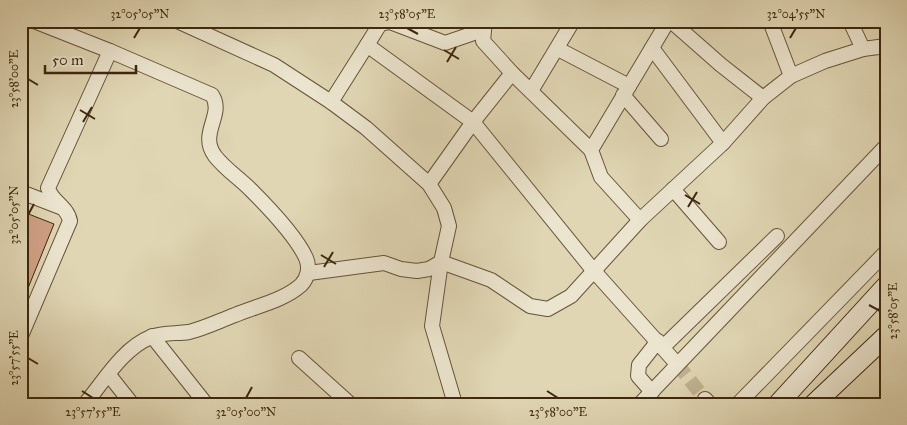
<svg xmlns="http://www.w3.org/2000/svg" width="907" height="425" font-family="'IM FELL Great Primer',serif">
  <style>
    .building { fill: #cfa084; stroke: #3e270e }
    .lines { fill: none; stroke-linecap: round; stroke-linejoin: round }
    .minor-tunnel { stroke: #c0b392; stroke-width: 14; stroke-dasharray: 14 7; stroke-linecap: butt }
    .minor-casing { stroke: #665337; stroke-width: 16 }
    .secondary-casing { stroke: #3e270e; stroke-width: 21 }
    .minor { stroke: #ebe4ce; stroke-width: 14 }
    .secondary { stroke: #ebe4ce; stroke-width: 19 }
    .ticks { fill: none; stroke: #3e270e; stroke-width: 2 }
    .neatline { fill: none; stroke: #3e270e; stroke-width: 2 }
    .ticks-label { font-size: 12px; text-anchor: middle; fill: #3e270e }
  </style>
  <rect width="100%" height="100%" fill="#e0d6b3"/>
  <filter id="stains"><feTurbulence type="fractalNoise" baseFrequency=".004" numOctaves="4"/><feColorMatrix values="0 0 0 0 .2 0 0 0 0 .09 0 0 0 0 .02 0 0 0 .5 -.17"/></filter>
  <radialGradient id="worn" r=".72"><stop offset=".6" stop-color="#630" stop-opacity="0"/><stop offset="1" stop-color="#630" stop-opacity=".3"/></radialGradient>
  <polygon class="building" points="21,211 54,224 22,303 21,303"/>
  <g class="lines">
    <polyline class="minor-tunnel" points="677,364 705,399"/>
    <g class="minor-casing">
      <g id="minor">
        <path d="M34,21L110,51L212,95C225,115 198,133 215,156C225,169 239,178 251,190C268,207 296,236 306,258C310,267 308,278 301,285C283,301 256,306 235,315C219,321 205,328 189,332C177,334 163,332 151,337C123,348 104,381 85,404"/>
        <polyline points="177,21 274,65 331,102 366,128 429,184 444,208 449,226 441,262 432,326 455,404"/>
        <polyline points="485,21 483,41 512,73 591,150"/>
        <polyline points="671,21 721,65 763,98"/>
        <polyline points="770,21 791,76"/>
        <polyline points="850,21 863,49"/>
        <polyline points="367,45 380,24 390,22 445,43 483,30"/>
        <polyline points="652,48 723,143"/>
        <polyline points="558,49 629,86"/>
        <polyline points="531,91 573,21"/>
        <polyline points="623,95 661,139"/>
        <polyline points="331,102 367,45 473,122 593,270 677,364"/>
        <polyline points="429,184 473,122 512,73"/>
        <polyline points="673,189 719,242"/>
        <polyline points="21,192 60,207"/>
        <polyline points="640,220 601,177 591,150 668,21"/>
        <polyline points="309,273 384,263 401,269 417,271 429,269 441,262 491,280 530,306 548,309 571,296 640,220 723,143 763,98 791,76 825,61 863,49 886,46"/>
        <path d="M21,336L70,221C68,207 51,201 48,188L110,51"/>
        <polyline points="152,336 206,404"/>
        <polyline points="663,347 777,236"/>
        <polyline points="299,358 350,404"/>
        <polyline points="109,375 132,404"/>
        <polyline points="652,392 638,376 639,365 658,341"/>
        <polyline points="705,399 710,404"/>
        <polyline points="640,404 886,146"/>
        <polyline points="738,404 886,252"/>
      </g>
    </g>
    <g class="secondary-casing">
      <g id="secondary">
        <polyline points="778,404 886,286"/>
        <polyline points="814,404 886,336"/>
      </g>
    </g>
    <use href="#minor" class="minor"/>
    <use href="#secondary" class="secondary"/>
  </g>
  <path class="ticks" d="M407,28L418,34M134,38L140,28M790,38L796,28M444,50L459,59M447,62L456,47M28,79L38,85M80,110L95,119M83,122L92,107M685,195L700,204M688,207L697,192M28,215L34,204M321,255L336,264M324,267L333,252M869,305L880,311M28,358L38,364M82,391L93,398M547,391L558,398M246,398L252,387"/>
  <rect width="907" height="425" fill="none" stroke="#e0d6b3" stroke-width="55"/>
  <path d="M45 65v8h91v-8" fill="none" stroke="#3e270e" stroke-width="2.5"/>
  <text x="52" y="65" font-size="15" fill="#3e270e" stroke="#ebe4ce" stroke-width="4" paint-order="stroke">50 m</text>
  <rect x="28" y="28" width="852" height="370" class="neatline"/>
  <g class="ticks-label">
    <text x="140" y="18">32°05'05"N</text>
    <text x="407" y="18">23°58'05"E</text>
    <text x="796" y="18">32°04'55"N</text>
    <text transform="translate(14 79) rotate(-90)" y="4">23°58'00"E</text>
    <text transform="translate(14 215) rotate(-90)" y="4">32°05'05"N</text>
    <text transform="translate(893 311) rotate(-90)" y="4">23°58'05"E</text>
    <text transform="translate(14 358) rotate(-90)" y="4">23°57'55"E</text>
    <text x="93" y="416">23°57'55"E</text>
    <text x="246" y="416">32°05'00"N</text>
    <text x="558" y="416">23°58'00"E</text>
  </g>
  <rect width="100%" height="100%" filter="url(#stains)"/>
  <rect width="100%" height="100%" fill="url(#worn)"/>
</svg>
